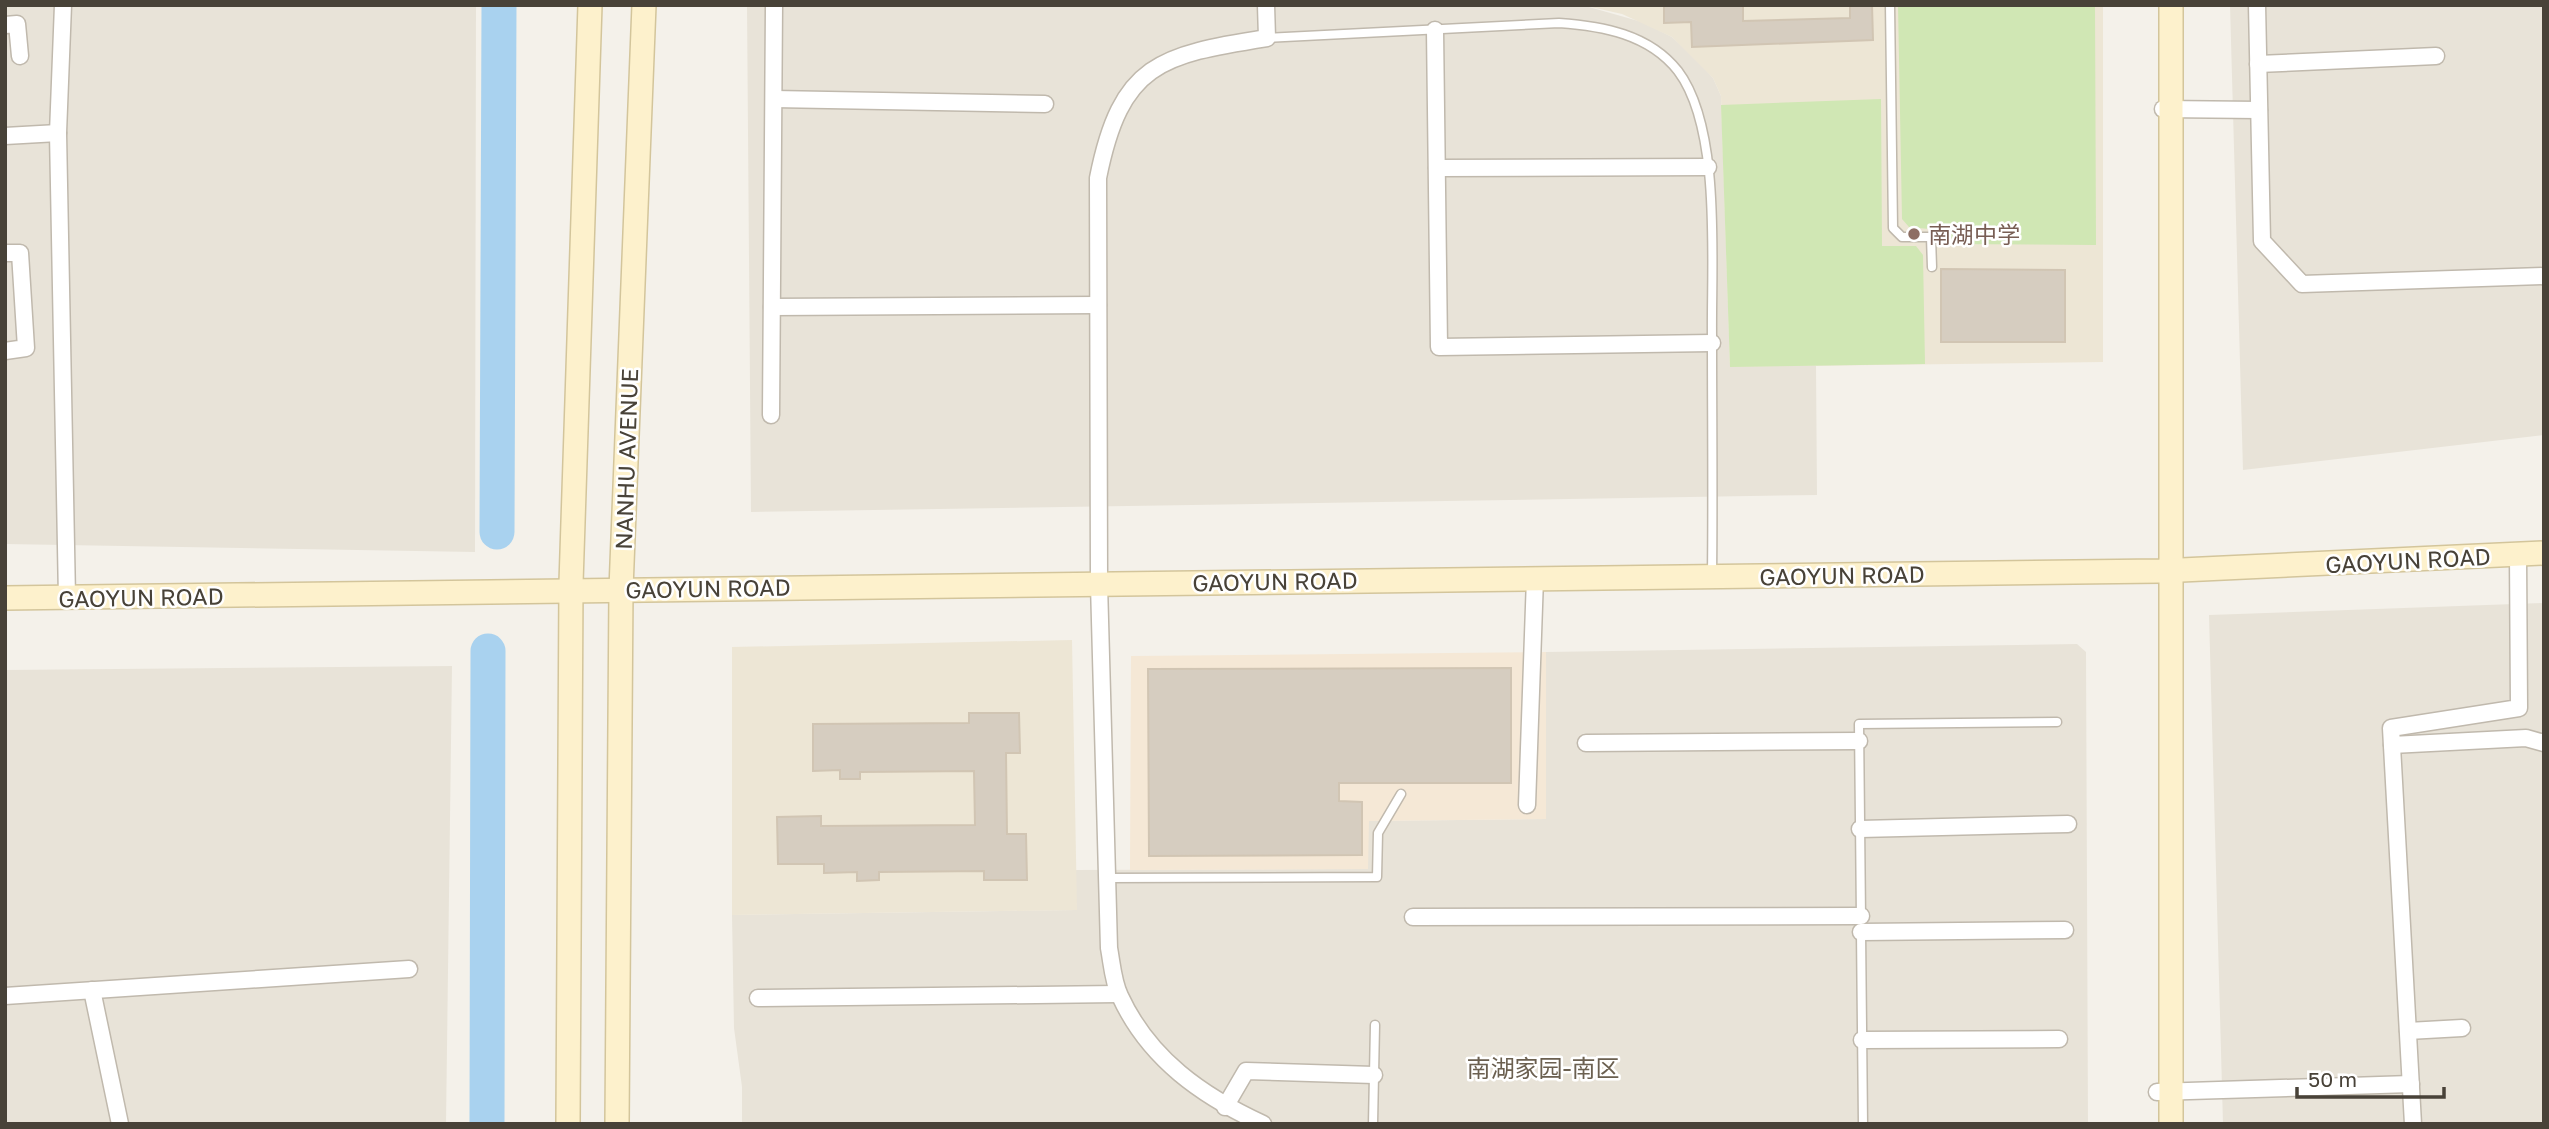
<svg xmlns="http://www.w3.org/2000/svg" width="2549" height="1129" font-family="'Golos Text','Noto Sans SC',sans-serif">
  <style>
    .residential { fill: #e8e3d8 }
    .commercial { fill: #f5e8d6 }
    .education { fill: #ede6d5 }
    .green { fill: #d0e7b4 }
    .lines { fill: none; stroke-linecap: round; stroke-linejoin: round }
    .river { stroke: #a9d2ef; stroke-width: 35 }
    .building { fill: #d6cdc0; stroke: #d1c5b3; stroke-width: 2 }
    .lane-casing { stroke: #c0b9ad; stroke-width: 11 }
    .street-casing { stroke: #c0b9ad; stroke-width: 19 }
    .secondary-casing { stroke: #d3c59b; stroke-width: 26 }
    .lane { stroke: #fff; stroke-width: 8 }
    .street { stroke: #fff; stroke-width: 16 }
    .secondary { stroke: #fdf1cc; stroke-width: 23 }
    .education-dot { fill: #8d6e63; stroke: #fff; stroke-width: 2.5 }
    .labels { text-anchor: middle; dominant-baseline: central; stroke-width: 5; stroke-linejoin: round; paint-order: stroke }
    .education-label { font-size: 23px; fill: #785e54; stroke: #fff; text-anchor: start }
    .street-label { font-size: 23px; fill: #484238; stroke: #fff }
    .neighbourhood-label { font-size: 24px; fill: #6b6050; stroke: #fff }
  </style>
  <rect width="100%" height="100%" fill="#f4f1ea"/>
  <g class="residential">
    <polygon points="5,5 476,5 475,552 5,544"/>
    <polygon points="747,5 1582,5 1642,22 1672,37 1697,60 1713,78 1721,96 1730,366 1816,366 1817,495 751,512"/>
    <polygon points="2230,5 2544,5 2544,435 2243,470"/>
    <polygon points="2544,603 2544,1124 2223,1124 2209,615"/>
    <polygon points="2077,644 2086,652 2088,1124 742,1124 742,1087 734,1028 732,915 1076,910 1076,870 1367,869 1368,821 1545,819 1546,652"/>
    <polygon points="452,666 446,1124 5,1124 5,670"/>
  </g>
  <polygon class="commercial" points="1546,652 1546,819 1369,821 1368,869 1130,870 1131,656"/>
  <g class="education">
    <polygon points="1582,5 2103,5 2103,362 1730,367 1721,96 1713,78 1672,37 1622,14"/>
    <polygon points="1072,640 1077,910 732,915 732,647"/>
  </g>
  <g class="green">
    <polygon points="1898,5 2095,5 2096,245 1940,244 1939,230 1909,227 1902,219"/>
    <polygon points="1881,99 1882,246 1916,246 1923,255 1925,364 1730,367 1721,105"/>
  </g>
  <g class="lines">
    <g class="river">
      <polyline points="497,532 499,5"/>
      <polyline points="487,1124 488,651"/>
    </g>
  </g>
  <g class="building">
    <polygon points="1664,5 1743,5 1743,21 1850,18 1850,5 1872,5 1873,40 1692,47 1691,22 1664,23"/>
    <polygon points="1941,269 2065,270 2065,342 1941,342"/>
    <polygon points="1511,668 1511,783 1339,783 1339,801 1362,802 1362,855 1149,856 1148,669"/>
    <polygon points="969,713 1019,713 1020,753 1006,753 1007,834 1026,834 1027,880 984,880 984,871 879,872 879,880 857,881 857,872 824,873 824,864 778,864 777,817 821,816 821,826 975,825 974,771 860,772 860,779 840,779 840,770 813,771 813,724 969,723"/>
  </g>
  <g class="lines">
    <g class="lane-casing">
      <g id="lane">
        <polyline points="1890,5 1893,228 1902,237 1931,237 1932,267"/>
        <path d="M1267,38L1559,23C1602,26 1649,34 1678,71C1722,129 1711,265 1712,336C1712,416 1713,496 1712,575"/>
        <polyline points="1107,878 1377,877 1378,833 1401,794"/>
        <polyline points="1861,919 1859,724 2057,722"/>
        <polyline points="1861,932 1863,1124"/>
        <polyline points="1373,1124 1375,1025"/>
      </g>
    </g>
    <g class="street-casing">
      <g id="street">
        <polyline points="63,5 58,133 67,598"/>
        <polyline points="2257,5 2262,241 2302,284 2544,276"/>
        <polyline points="5,25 17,24 20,56"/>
        <polyline points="1435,30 1439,347 1712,343"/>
        <polyline points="2258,64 2436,56"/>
        <polyline points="774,99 1045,104"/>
        <polyline points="2163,109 2259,110"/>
        <polyline points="5,136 58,133"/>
        <polyline points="1437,168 1708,167"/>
        <polyline points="5,253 20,253 26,348 5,351"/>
        <polyline points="772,307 1098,305"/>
        <polyline points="771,415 774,5"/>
        <polyline points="1586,743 1859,741"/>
        <polyline points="2392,745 2526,738 2544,743"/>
        <polyline points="1527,805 1535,578"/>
        <polyline points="1860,829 2068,824"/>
        <polyline points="1413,917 1861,916"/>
        <polyline points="1861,932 2065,930"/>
        <polyline points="92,990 120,1124"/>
        <polyline points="5,996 409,969"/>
        <polyline points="758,998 1118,994"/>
        <polyline points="2408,1031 2462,1028"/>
        <polyline points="1862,1040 2059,1039"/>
        <polyline points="2157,1092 2411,1084"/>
        <polyline points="1225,1107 1246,1071 1374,1075"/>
        <path d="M1263,1124C1202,1096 1149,1059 1120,996C1113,982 1112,964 1109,948L1099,584L1098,178C1121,63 1160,55 1267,38L1266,5"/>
        <polyline points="2413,1124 2391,728 2519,708 2518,555"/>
      </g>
    </g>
    <g class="secondary-casing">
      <g id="secondary">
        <polyline points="2171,5 2171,1124"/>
        <polyline points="5,598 2160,571 2544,553"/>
        <polyline points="568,1124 571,583 590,5"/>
        <polyline points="617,1124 621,589 644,5"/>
      </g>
    </g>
    <use href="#lane" class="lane"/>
    <use href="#street" class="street"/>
    <use href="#secondary" class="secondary"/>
  </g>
  <circle class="education-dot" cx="1914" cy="234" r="7"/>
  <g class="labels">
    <g class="education-label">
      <text x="1928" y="234">南湖中学</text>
    </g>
    <g class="street-label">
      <text transform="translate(626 459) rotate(-88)">NANHU AVENUE</text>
      <text transform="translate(2408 560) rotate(-3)">GAOYUN ROAD</text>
      <text transform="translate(1842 575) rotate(-1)">GAOYUN ROAD</text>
      <text transform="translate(1275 581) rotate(-1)">GAOYUN ROAD</text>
      <text transform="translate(708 588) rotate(-1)">GAOYUN ROAD</text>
      <text transform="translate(141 597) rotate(-1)">GAOYUN ROAD</text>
    </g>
    <g class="neighbourhood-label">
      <text x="1543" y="1067">南湖家园-南区</text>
    </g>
  </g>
  <rect width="2549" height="1129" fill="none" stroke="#484238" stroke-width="14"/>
  <path d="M2297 1087v10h147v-10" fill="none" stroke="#484238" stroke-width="3.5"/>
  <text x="2308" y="1087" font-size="21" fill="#484238" stroke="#ffffff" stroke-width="5" paint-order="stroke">50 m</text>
</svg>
